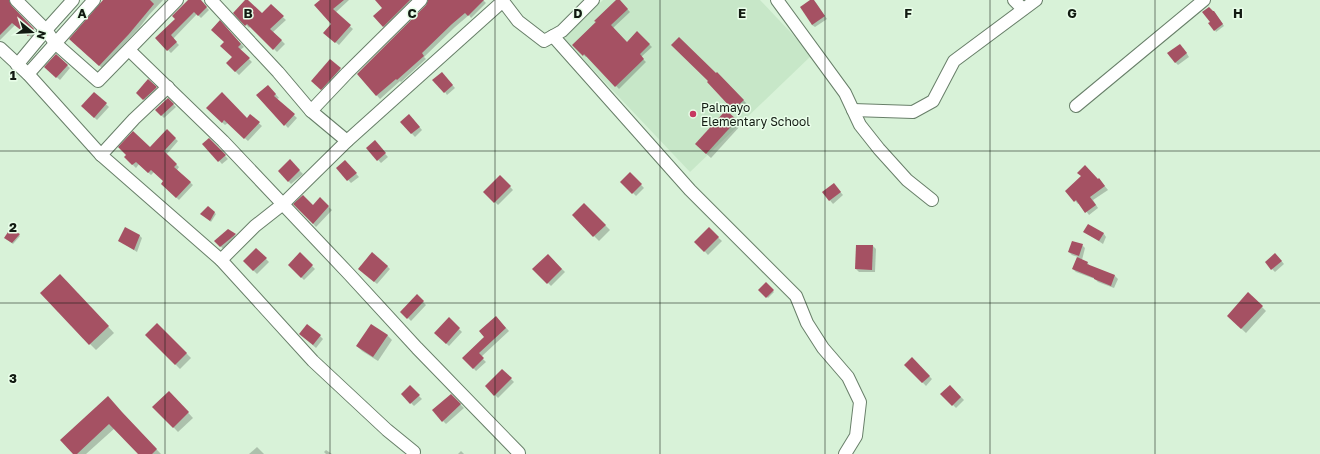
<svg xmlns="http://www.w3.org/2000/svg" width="1320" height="454" font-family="'Golos Text',sans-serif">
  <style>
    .built { fill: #c7e7c8 }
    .shadow { fill: #0003 }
    .building { fill: #a55163 }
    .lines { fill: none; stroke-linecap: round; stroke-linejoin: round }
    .street-casing { stroke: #687f69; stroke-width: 14 }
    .street { stroke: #fff; stroke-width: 12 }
    .grid { fill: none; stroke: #121b12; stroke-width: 1; stroke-opacity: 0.55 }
    .poi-dot { fill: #c73861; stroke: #e9fee9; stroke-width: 1.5 }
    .labels { text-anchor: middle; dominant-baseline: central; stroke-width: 3; stroke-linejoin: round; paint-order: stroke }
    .poi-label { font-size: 12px; fill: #121b12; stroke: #e9fee9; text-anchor: start }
    .grid-label { font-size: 13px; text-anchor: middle; font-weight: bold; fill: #121b12; stroke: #e9fee9; stroke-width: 3; stroke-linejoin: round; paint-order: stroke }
  </style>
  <rect width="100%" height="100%" fill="#d8f2d8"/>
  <polygon class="built" points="603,0 760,0 812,55 690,172 563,38"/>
  <g class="shadow">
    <polygon points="0,0 8,0 11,3 13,9 36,32 32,38 15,25 0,40"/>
    <polygon points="105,0 163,0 149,15 140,27 102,68 73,42"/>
    <polygon points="189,0 200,0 209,10 201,18 197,14 173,39 179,45 171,53 156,38 176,19"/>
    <polygon points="321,0 349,0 335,13 353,29 339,45 325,33 332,24"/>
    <polygon points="376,0 416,0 386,29 374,16 383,8"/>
    <polygon points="429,0 483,0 486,3 471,18 469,15 455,27 424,57 426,59 401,82 400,81 380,99 358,74 427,6"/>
    <polygon points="617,0 619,0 630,12 613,28 627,43 637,32 652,47 641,57 646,62 619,89 587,56 586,57 573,45"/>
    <polygon points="812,0 816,3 827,19 815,27 812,25"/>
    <polygon points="271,6 286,20 273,32 285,44 277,52 251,26 249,28 235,13 262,15"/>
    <polygon points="1215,13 1224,26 1216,32 1215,30"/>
    <polygon points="220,22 244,47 240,50 252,62 239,75 227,63 233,57"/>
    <polygon points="1183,48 1189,57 1178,65 1175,62"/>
    <polygon points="56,55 70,68 60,80 45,67"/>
    <polygon points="330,60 343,72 324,92 312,81"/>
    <polygon points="717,73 748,105 739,114 708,82"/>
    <polygon points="444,76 455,88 447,95 445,92"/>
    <polygon points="148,80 159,91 147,102 137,93"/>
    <polygon points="268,86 279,98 277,99 297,118 288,128 258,95"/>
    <polygon points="94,93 109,107 97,120 82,106"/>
    <polygon points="168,99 176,107 164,118 156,110"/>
    <polygon points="207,108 247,119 250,115 262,126 248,141 228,123 225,125"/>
    <polygon points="727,112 741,125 711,158 701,149"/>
    <polygon points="412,118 422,130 415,137 401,122"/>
    <polygon points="167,131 178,141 166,155 179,167 177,170 193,185 179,200 162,184 165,181 154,172 151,175 139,164 136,168 125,157 150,148"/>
    <polygon points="209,139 228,159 222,164 203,144"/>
    <polygon points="377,145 388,157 381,163 367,148"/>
    <polygon points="290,161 303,174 291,184 279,171"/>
    <polygon points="348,165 359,177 351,183 338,169"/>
    <polygon points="630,173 644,188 636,196 622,182"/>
    <polygon points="500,176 513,190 498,205 485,192"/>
    <polygon points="1099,179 1108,190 1093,200 1098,208 1089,215 1080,203 1078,204 1066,191"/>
    <polygon points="836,187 843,195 833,204 823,192"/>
    <polygon points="320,199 332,210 316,227 295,204 313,206"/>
    <polygon points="584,204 610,230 599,241 573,215"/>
    <polygon points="208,207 216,214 211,222 202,214"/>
    <polygon points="1088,225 1104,234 1106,237 1103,244 1085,232"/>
    <polygon points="709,229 722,241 708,255 696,242"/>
    <polygon points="228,230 238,238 224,250 216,241"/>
    <polygon points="19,235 20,236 13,244 6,239"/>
    <polygon points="139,235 142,238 137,252 120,241"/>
    <polygon points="1082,245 1085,248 1082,260 1087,262 1090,266 1115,276 1118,279 1114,288 1098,282 1095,279 1076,272 1073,269 1078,257 1072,255 1069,252"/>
    <polygon points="873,246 876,249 875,272 859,272 856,269"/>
    <polygon points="256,249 269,262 257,274 244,261"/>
    <polygon points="300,254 315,269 304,280 289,265"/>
    <polygon points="548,255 565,272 551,286 534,269"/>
    <polygon points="1278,257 1284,264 1275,272 1272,269"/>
    <polygon points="387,266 390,269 377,284 363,272"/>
    <polygon points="66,281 114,333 96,350 90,344"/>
    <polygon points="766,284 774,292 768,298 760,290"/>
    <polygon points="1249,294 1266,311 1246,333 1228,316"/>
    <polygon points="417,296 426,305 411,321 402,312"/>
    <polygon points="496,317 509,331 481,357 486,362 476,371 464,358 486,337"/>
    <polygon points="449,319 462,332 449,346 435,333"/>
    <polygon points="157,324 191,358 180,369 146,335"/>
    <polygon points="300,334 320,336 323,339 316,348"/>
    <polygon points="387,335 392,340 378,361 362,351 357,346"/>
    <polygon points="912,359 932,379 926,386 906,365"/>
    <polygon points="502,370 514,382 498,398 486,386"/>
    <polygon points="950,386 964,400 956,408 942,394"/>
    <polygon points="410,387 422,399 414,406 402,394"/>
    <polygon points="169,392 193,418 178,432 154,407"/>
    <polygon points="451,395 464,408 446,424 443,421"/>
    <polygon points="108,397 126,418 161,454 140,454 115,428 86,454 74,454"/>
    <polygon points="257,447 264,454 249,454"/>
    <polygon points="326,450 332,454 326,454 324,452"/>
    <polygon points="461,451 464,454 458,454"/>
  </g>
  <g class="building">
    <polygon points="0,0 9,0 11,5 34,29 28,36 12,23 0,35"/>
    <polygon points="103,0 150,0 154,4 129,34 99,66 69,39"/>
    <polygon points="188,0 201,0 207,7 198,16 194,12 171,35 177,42 167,51 155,38 175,19 172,16"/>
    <polygon points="245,0 248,0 262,13 271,4 284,16 270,29 282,40 273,50 247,24 245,26 233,13"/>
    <polygon points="320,0 344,0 333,9 351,25 335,43 323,33 331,24 314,5"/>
    <polygon points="375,0 410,0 383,27 373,16 382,8"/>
    <polygon points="428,0 484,0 468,16 465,13 452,24 422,53 424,56 397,80 396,79 376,96 357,74 426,5"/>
    <polygon points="616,0 620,0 628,9 611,25 627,42 637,31 650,44 640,54 644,59 615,87 584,54 583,56 572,45 596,22 594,21"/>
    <polygon points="810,0 814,0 825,16 812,25 800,7"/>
    <polygon points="1209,7 1213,11 1214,11 1223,24 1214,31 1208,23 1210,22 1202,12"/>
    <polygon points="220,20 241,44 238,47 250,58 235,72 226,63 232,57 220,46 224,42 211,30"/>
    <polygon points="679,37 716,73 717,72 744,100 733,110 707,82 708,81 671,45"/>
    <polygon points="1180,44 1187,53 1175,63 1167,53"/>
    <polygon points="56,54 68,65 56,78 44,67"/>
    <polygon points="330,59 341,68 321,90 311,81"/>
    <polygon points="442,72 453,85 444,93 432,80"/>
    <polygon points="148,79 157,87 143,100 136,93"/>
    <polygon points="268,85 276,94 274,96 295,114 284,126 256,95"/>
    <polygon points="94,92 107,103 94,118 81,106"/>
    <polygon points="222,92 247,118 250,114 260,122 244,139 224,120 222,123 206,108"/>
    <polygon points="168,98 174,104 161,116 155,110"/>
    <polygon points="726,110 737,120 706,154 695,144"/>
    <polygon points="409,114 420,127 411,134 400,122"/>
    <polygon points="167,129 176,138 164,151 177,164 174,167 191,182 176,198 161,184 163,181 151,170 148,173 136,162 132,165 124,157 126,155 118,147 133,131 150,147"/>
    <polygon points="209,138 226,155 218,162 202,144"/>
    <polygon points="375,140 386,153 377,161 366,148"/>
    <polygon points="290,159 300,170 288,182 278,171"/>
    <polygon points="345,160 357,173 347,181 336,168"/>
    <polygon points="1085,165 1098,179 1099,178 1105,186 1090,197 1096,205 1085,213 1076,200 1074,202 1065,191 1081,176 1077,173"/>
    <polygon points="630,172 642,184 632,194 620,182"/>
    <polygon points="500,175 511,186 494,203 483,192"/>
    <polygon points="834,183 841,192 829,201 822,192"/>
    <polygon points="303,195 313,205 320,197 329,206 313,224 293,204"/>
    <polygon points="584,203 606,225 593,237 572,215"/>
    <polygon points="208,206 215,212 210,221 200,214"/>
    <polygon points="1088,224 1104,233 1099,241 1083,232"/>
    <polygon points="125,227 140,235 134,250 118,241"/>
    <polygon points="709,227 719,237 704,252 694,242"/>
    <polygon points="10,229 20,234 12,243 4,238"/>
    <polygon points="228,229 236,234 220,247 214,241"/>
    <polygon points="1072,241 1083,244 1079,256 1068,252"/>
    <polygon points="856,245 873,245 872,270 855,269"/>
    <polygon points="256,248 267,258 253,271 243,261"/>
    <polygon points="300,252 313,265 301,278 288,265"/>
    <polygon points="372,252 388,266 374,282 358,269"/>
    <polygon points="1275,253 1282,261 1271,270 1265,262"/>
    <polygon points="548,254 562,269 547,284 532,269"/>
    <polygon points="1077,257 1088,262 1087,264 1115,275 1111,286 1094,279 1094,278 1072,269"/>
    <polygon points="60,274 109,326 89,345 40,293"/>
    <polygon points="766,282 774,290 766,298 758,290"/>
    <polygon points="1248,292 1263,306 1241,329 1227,316"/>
    <polygon points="417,294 424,301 407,319 400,312"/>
    <polygon points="496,316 506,328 479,353 484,358 473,369 462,358 484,337 479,331"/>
    <polygon points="449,317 460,328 446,344 434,333"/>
    <polygon points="157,323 187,353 175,365 145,335"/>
    <polygon points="307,324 321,335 313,345 299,334"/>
    <polygon points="371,324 388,335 373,357 356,346"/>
    <polygon points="912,357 930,376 922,383 904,365"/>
    <polygon points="502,369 512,378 494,396 485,386"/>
    <polygon points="410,385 420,395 410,404 401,394"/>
    <polygon points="950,385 961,397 952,406 940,394"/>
    <polygon points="169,391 189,412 173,428 152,407"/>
    <polygon points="451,394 461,404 442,422 432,410"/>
    <polygon points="108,396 122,412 157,449 152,454 138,454 109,424 77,454 73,454 60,440"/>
  </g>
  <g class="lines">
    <g class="street-casing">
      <g id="street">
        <polyline points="16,0 46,30 55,43 98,81 177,0"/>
        <polyline points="211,0 278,72 311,111 347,73 421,0"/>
        <polyline points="502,0 518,21 544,41 562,31 593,0"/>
        <polyline points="777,0 845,93 860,125 879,149 907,180 932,200"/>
        <polyline points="1014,0 1023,9"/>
        <polyline points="553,36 690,190 796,296 807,323 823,348 848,377 860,402 856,436 845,454"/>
        <polyline points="0,48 28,74 101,155 221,260 313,361 387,430 414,452"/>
        <polyline points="129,50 223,141 349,274 417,348 519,453"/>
        <polyline points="17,65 46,30 73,0"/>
        <polyline points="28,74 94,0"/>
        <polyline points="1076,106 1204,0"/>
        <polyline points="853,110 913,112 933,101 954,61 1036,0"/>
        <polyline points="311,111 347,141"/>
        <polyline points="101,155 134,119 168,87"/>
        <polyline points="221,260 255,226 283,204 347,141 503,1"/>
      </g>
    </g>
    <use href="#street" class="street"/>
  </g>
  <path class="grid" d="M165,0V454M330,0V454M495,0V454M660,0V454M825,0V454M990,0V454M1155,0V454M0,151H1320M0,303H1320"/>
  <circle class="poi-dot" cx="693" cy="114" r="4"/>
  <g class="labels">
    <g class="poi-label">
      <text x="701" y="107">Palmayo<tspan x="701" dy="14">Elementary School</tspan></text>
    </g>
  </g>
  <g class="grid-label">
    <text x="82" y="18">A</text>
    <text x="248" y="18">B</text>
    <text x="412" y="18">C</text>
    <text x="578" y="18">D</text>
    <text x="742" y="18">E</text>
    <text x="908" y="18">F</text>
    <text x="1072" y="18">G</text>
    <text x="1238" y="18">H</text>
    <text x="13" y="80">1</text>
    <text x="13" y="232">2</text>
    <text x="13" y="383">3</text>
  </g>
  <g transform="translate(32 32) rotate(108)" stroke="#e9fee9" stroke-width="3" paint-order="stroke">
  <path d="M0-3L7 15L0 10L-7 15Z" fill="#121b12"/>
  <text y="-6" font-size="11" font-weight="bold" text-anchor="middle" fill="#121b12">N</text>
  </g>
</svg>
